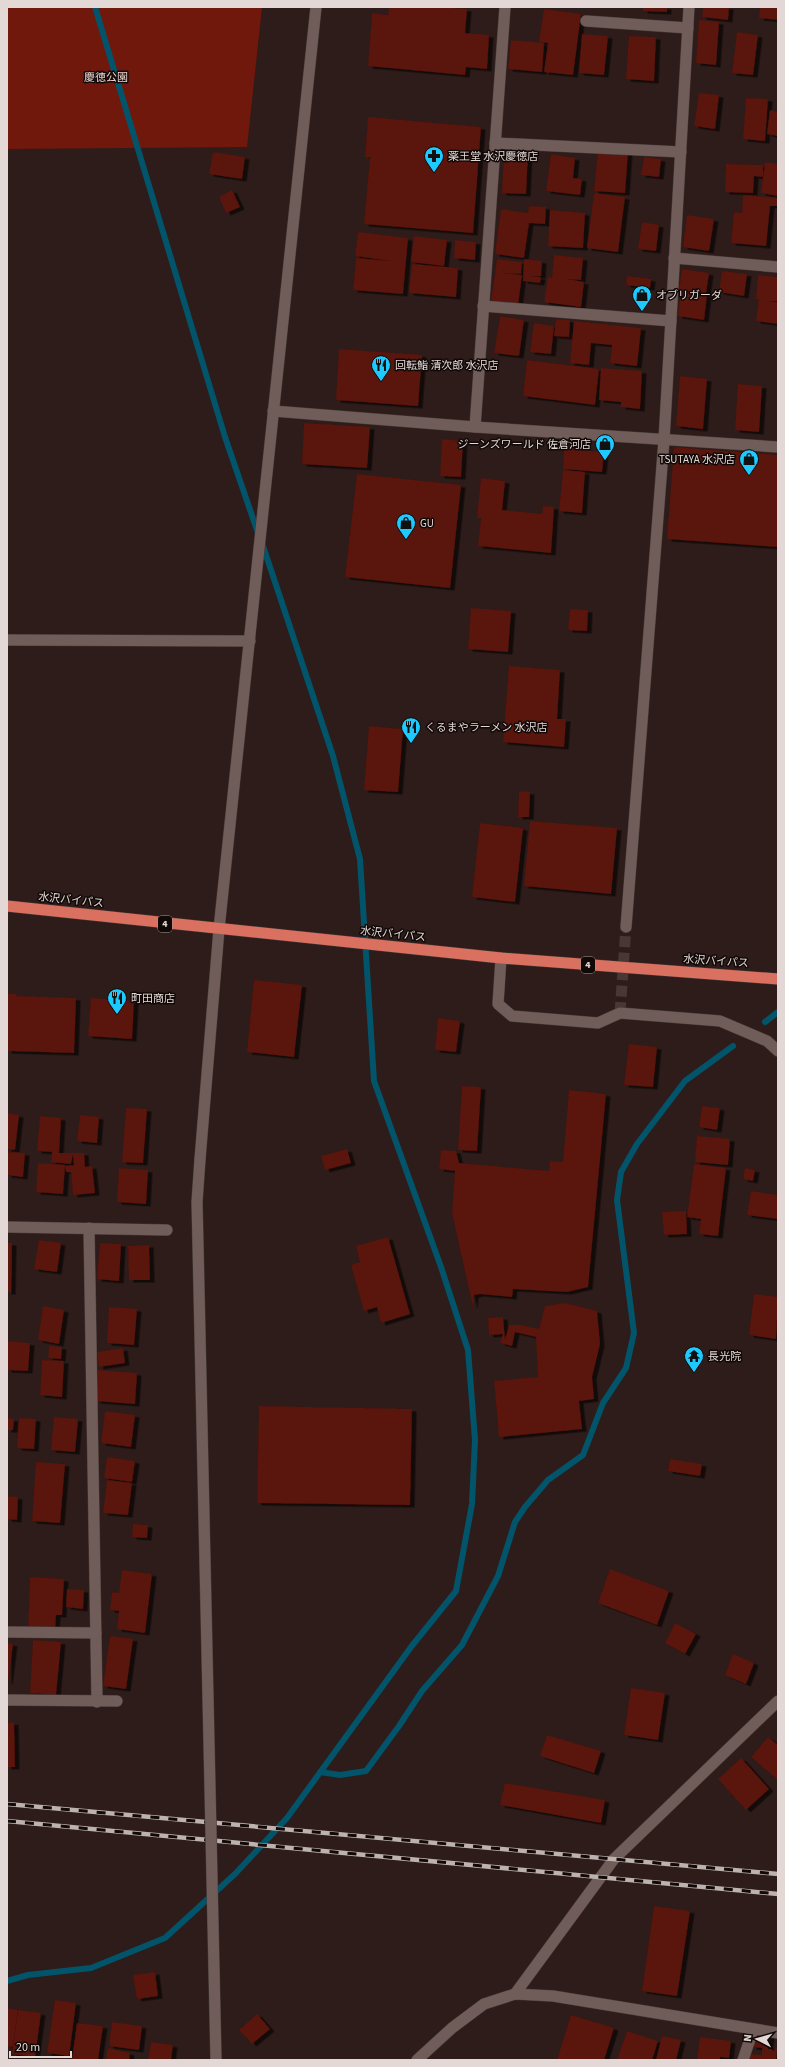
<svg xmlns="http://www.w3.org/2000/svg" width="785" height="2067" font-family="'Source Sans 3','Noto Sans JP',sans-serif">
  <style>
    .green { fill: #71180d }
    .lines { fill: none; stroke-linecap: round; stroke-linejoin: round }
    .stream { stroke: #02546b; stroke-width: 6 }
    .building { fill: #5a130b; filter: url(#shadow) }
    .minor-tunnel { stroke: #483835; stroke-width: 11; stroke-dasharray: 11 5.5; stroke-linecap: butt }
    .minor-casing { stroke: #463937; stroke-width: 12 }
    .tertiary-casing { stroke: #463937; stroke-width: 12 }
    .trunk-casing { stroke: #463937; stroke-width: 12 }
    .minor { stroke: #705c58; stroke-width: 11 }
    .tertiary { stroke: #705c58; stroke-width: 11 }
    .trunk { stroke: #da7060; stroke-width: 11 }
    .rail-casing { stroke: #beb2af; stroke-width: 4.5 }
    .rail { stroke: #100908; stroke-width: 3; stroke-dasharray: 9; stroke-linecap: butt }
    .tertiary-bridge-casing { stroke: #463937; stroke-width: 12; stroke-linecap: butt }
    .tertiary-bridge { stroke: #705c58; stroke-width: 11 }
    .labels { text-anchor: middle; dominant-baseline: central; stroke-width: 3; stroke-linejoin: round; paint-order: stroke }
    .shield { fill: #100908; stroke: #a49a98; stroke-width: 1 }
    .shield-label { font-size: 10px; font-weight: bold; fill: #e3d8d5 }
    .park-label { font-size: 11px; fill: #efd4ce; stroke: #100908 }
    .poi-label { font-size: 11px; fill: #e3d8d5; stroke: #100908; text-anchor: start }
    .street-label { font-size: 11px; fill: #e3d8d5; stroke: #100908 }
  </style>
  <defs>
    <filter id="shadow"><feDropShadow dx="4.5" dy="2.5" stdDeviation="0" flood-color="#0009"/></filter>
  </defs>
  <rect width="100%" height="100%" fill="#2d1c19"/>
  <polygon class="green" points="7,7 262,7 247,147 7,149"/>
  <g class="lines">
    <g class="stream">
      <polyline points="95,7 225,437 258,533"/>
      <polyline points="765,1022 778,1012"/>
      <polyline points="320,1772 340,1775 366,1771 399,1726 422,1691 462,1645 498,1576 515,1522 525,1507 548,1480 583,1455 603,1403 626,1368 634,1333 617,1200 621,1172 637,1144 685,1081 733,1046"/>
      <polyline points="7,1981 28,1975 91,1968 165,1938 235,1874 287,1818 411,1647 456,1591 472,1504 475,1440 468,1350 441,1267 374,1081 360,859 333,756 262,543"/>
    </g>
  </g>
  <g class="building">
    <polygon points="389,7 440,7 467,9 465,33 489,35 487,69 466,67 465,75 368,66 372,13 388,15"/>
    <polygon points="643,7 667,7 667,12 643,11"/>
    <polygon points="703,7 729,7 728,20 702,17"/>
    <polygon points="760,7 778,7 778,20 759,18"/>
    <polygon points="544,9 581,14 573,75 544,72 548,43 539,42"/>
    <polygon points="699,20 719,22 716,65 696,63"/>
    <polygon points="737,32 758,35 753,75 732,73"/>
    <polygon points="582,34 608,36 604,75 579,73"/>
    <polygon points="629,36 656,37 654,81 626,79"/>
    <polygon points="511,40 544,43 542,72 508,69"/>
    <polygon points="699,93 719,95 715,129 694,126"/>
    <polygon points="746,98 768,99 765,141 743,139"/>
    <polygon points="770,110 778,112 778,136 767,134"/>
    <polygon points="368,117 481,127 473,233 364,224 370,157 365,157"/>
    <polygon points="598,150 628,152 625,193 594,191"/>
    <polygon points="504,151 528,153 526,194 502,193"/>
    <polygon points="213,152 245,157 242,179 209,174"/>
    <polygon points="551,154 575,158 573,178 582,179 580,195 546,191"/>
    <polygon points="644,157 661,159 659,177 641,175"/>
    <polygon points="765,162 778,164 778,196 761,193"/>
    <polygon points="726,164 763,165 763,177 754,176 753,193 725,192"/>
    <polygon points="232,190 240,207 226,213 219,197"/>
    <polygon points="594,193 625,197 618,252 587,248"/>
    <polygon points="743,195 778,198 778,206 770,206 766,246 731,243 734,212 742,213"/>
    <polygon points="529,206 546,207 545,224 529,223 524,258 495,254 501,209 528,213"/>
    <polygon points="550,210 585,213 583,248 548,246"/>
    <polygon points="687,215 714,219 709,251 683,247"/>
    <polygon points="642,222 659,225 656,251 638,249"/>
    <polygon points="358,232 408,238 403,294 353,290 356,258 391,261 355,256"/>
    <polygon points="414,236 447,240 444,266 411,262"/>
    <polygon points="455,240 476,242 475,260 454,258"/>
    <polygon points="554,255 583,258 581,280 567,279 584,282 581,307 544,302 548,277 552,278"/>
    <polygon points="497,259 522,262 521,274 502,273 522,275 518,305 491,301"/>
    <polygon points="524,259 542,261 541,276 530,276 541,277 540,283 523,281"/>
    <polygon points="412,264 458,268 456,297 409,293"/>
    <polygon points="682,269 709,273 706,294 679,290"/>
    <polygon points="722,271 747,274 744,296 719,292"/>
    <polygon points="758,275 778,277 778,301 768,301 778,302 778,324 756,321 759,299 756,299"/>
    <polygon points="627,276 651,279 650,288 626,285"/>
    <polygon points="681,291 707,295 704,320 678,316"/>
    <polygon points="500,316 524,320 519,356 494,353"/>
    <polygon points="556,319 570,320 569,337 554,336"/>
    <polygon points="574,321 641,328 637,366 610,363 612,345 591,343 589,365 570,363"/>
    <polygon points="534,323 554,326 551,354 530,352"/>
    <polygon points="339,349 422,355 418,406 336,400"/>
    <polygon points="527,360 599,369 595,405 523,396"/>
    <polygon points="601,368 642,371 640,409 621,407 621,402 599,400"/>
    <polygon points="680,376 707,379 703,429 676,426"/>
    <polygon points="738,384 762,386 759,432 735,430"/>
    <polygon points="304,423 370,427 367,468 302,464"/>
    <polygon points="442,439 463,441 461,477 440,476"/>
    <polygon points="674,447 778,455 778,547 667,539"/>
    <polygon points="564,449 604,452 602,472 563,469"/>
    <polygon points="563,470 585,472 582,513 559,511"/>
    <polygon points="357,474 461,485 450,588 345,577"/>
    <polygon points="481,478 505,481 502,510 542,514 543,506 554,507 551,553 478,546 481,518 477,518"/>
    <polygon points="471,608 511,611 508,652 468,649"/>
    <polygon points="570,609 588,610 587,631 568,630"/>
    <polygon points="509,666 560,670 557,719 566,719 564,747 503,742"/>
    <polygon points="369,726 403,729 398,792 364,790"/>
    <polygon points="519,791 530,792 529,817 518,817"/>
    <polygon points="530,821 617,828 611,894 524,886"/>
    <polygon points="480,823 523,828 515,902 472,897"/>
    <polygon points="254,980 302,985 294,1057 247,1052"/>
    <polygon points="7,994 16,994 16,996 76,998 74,1053 7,1051"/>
    <polygon points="91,998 134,1001 132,1039 88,1036"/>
    <polygon points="438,1018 460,1021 456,1052 435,1050"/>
    <polygon points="629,1044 657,1047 653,1087 624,1085"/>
    <polygon points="462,1086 481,1087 477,1151 458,1150"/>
    <polygon points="569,1090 606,1094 588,1287 567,1292 513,1289 512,1297 480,1294 474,1295 473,1307 452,1213 455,1171 439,1169 441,1150 456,1151 459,1163 549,1171 550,1161 563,1162"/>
    <polygon points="702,1106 720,1108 717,1130 699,1127"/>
    <polygon points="126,1108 147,1109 143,1163 122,1162"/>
    <polygon points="7,1113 19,1115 15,1150 7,1149"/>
    <polygon points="80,1115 99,1117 97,1143 77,1141"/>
    <polygon points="40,1116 61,1118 59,1153 84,1153 85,1167 92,1166 95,1193 73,1195 71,1172 66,1172 65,1166 74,1165 73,1154 71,1164 51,1162 52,1152 37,1151"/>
    <polygon points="697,1136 730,1139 728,1165 695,1162"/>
    <polygon points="347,1149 351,1163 325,1170 321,1156"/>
    <polygon points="7,1152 25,1153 23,1177 7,1175"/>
    <polygon points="38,1163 65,1165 63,1194 36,1192"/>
    <polygon points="694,1164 726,1168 718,1236 699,1234 701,1219 687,1217"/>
    <polygon points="119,1168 148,1170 146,1204 117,1202"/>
    <polygon points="745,1168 755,1170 753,1181 743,1179"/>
    <polygon points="751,1191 778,1195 778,1219 747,1215"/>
    <polygon points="686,1211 687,1234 664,1235 662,1212"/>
    <polygon points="388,1237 410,1314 381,1323 377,1307 364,1311 351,1265 360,1262 356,1246"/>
    <polygon points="39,1240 61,1243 57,1272 34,1269"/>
    <polygon points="7,1243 12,1243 11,1292 7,1292"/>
    <polygon points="100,1243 121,1244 119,1281 97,1279"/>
    <polygon points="149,1245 150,1280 129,1280 128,1246"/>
    <polygon points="754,1294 778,1297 776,1339 749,1335"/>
    <polygon points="565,1303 597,1311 600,1344 592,1377 594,1399 579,1401 582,1429 499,1437 494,1381 538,1377 536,1337 515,1332 512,1346 500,1343 503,1334 489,1335 488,1318 503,1317 505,1340 509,1325 521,1325 539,1329 545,1306"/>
    <polygon points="43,1306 64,1310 59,1344 38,1340"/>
    <polygon points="109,1307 137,1309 134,1345 107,1343"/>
    <polygon points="7,1341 30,1343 28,1371 7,1370"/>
    <polygon points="49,1346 62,1347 61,1359 48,1358"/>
    <polygon points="123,1348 125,1363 99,1367 97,1352"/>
    <polygon points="42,1360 64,1361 62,1397 40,1395"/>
    <polygon points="98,1370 137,1373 135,1404 96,1401"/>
    <polygon points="259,1406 412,1409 410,1505 257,1503"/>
    <polygon points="105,1411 135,1415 131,1447 101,1443"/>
    <polygon points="54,1417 78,1419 75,1452 51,1450"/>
    <polygon points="7,1418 14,1419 13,1430 7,1430"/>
    <polygon points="19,1418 36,1419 34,1449 17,1448"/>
    <polygon points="107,1457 135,1461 132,1482 104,1478"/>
    <polygon points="670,1459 702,1464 700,1476 668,1471"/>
    <polygon points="36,1462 65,1464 60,1523 32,1521"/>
    <polygon points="107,1480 132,1483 128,1515 103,1513"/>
    <polygon points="7,1496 18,1497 17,1520 7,1519"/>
    <polygon points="133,1524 148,1525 147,1538 132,1537"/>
    <polygon points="610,1569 669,1591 657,1625 598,1603"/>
    <polygon points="122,1570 152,1574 145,1633 117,1629 119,1611 110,1610 112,1592 119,1593"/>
    <polygon points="30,1577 64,1579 62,1615 56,1615 55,1631 28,1629"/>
    <polygon points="67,1589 84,1590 83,1609 66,1607"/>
    <polygon points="675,1623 696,1634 685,1654 665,1643"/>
    <polygon points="110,1636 133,1639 126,1689 103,1686"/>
    <polygon points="33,1640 61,1642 56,1695 30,1693"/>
    <polygon points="7,1643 13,1644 8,1682 7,1681"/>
    <polygon points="733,1654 754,1663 746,1684 725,1675"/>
    <polygon points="631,1688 665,1693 658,1740 624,1735"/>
    <polygon points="14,1722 15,1767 7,1767 7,1723"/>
    <polygon points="547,1735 601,1751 594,1773 540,1756"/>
    <polygon points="768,1737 778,1745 778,1780 751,1757"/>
    <polygon points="741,1758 769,1789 746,1810 718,1779"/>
    <polygon points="505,1783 605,1800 601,1823 500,1805"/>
    <polygon points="654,1906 690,1911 677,1996 642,1991"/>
    <polygon points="155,1972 158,1996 137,1999 133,1975"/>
    <polygon points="55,2000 76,2003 69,2056 47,2053"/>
    <polygon points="7,2008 18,2010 13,2047 7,2046"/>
    <polygon points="18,2010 41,2013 35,2057 12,2054"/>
    <polygon points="257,2014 270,2029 252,2044 239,2030"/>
    <polygon points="571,2015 614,2028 604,2060 557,2060"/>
    <polygon points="112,2022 142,2026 139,2050 109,2046"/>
    <polygon points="77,2023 103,2026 98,2060 72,2060"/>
    <polygon points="627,2031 658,2041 652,2060 617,2060"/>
    <polygon points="754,2033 770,2036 768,2049 777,2049 776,2060 748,2060 748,2054 762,2055 762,2048 752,2047"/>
    <polygon points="662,2036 681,2040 676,2060 656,2060"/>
    <polygon points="700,2037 731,2041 729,2058 720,2057 720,2060 697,2060"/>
    <polygon points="151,2042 173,2045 171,2060 148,2060"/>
    <polygon points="108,2048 130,2053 129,2060 106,2059"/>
  </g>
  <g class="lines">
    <polyline class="minor-tunnel" points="620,1013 626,927"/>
    <g class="minor-casing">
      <g id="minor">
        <polyline points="586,21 688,28"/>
        <polyline points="495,143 681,152"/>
        <polyline points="674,258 778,267"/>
        <polyline points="483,306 671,321"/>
        <polyline points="273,411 475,427 778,447"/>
        <polyline points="475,427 505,7"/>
        <polyline points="7,640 250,641"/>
        <polyline points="626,927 664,440 689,7"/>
        <polyline points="501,958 498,1004 512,1016 598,1023 620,1013 720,1021 767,1041 778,1051"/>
        <polyline points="7,1227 167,1230"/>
        <polyline points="89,1228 97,1702"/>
        <polyline points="7,1632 96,1633"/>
        <polyline points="7,1700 117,1701"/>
        <polyline points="515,1994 614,1859 778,1701"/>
        <polyline points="743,2060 753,2030"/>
      </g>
    </g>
    <g class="tertiary-casing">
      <g id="tertiary">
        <polyline points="200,1159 219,929 316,7"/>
        <polyline points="417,2060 452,2028 484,2004 515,1994 553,1996 778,2033"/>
      </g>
    </g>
    <g class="trunk-casing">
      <polyline id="trunk" points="7,906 501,958 778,979"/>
    </g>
    <use href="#minor" class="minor"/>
    <use href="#tertiary" class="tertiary"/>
    <use href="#trunk" class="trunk"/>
    <g class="rail-casing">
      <g id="rail">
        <polyline points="7,1804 778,1874"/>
        <polyline points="7,1821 778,1894"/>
      </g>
    </g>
    <use href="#rail" class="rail"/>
    <g class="tertiary-bridge-casing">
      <polyline id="tertiary-bridge" points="200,1159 197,1202 198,1245 216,2060"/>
    </g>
    <use href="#tertiary-bridge" class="tertiary-bridge"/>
  </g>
  <defs>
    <g id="pharmacy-pin" transform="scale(1)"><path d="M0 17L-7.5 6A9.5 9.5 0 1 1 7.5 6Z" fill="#1dc9fd" stroke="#100908"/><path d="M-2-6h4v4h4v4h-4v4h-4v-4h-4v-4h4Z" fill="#111"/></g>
    <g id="shop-pin" transform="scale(1)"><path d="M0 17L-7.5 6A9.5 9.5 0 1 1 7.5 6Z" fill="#1dc9fd" stroke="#100908"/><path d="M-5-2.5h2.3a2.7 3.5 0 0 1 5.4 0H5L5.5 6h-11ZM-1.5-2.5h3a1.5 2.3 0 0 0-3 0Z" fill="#111"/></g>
    <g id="restaurant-pin" transform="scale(1)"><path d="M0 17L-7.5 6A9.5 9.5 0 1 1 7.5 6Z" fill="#1dc9fd" stroke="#100908"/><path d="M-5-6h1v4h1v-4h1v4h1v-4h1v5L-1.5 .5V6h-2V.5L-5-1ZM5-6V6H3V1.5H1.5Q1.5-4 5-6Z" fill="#111"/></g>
    <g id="temple-pin" transform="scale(1)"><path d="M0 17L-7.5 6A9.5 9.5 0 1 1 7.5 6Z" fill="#1dc9fd" stroke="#100908"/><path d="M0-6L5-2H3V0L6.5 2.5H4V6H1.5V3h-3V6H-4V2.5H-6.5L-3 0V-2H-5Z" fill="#111"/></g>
  </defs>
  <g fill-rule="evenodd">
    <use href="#pharmacy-pin" x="434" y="156"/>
    <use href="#shop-pin" x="642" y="295"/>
    <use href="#restaurant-pin" x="381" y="365"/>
    <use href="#shop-pin" x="605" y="444"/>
    <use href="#shop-pin" x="749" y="459"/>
    <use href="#shop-pin" x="406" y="523"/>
    <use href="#restaurant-pin" x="411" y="727"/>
    <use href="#restaurant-pin" x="117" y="998"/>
    <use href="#temple-pin" x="694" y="1356"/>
  </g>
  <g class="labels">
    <g class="shield">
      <rect x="158" y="916" width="14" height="16" rx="3"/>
      <rect x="581" y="957" width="14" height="16" rx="3"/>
    </g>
    <g class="shield-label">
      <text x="165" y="924">4</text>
      <text x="588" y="965">4</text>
    </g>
    <g class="park-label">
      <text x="106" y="77">慶徳公園</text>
    </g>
    <g class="poi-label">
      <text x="448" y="156">薬王堂 水沢慶徳店</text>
      <text x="656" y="295">オブリガーダ</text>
      <text x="395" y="365">回転鮨 清次郎 水沢店</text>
      <text x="591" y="444" text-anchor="end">ジーンズワールド 佐倉河店</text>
      <text x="735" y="459" text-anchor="end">TSUTAYA 水沢店</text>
      <text x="420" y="523">GU</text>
      <text x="425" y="727">くるまやラーメン 水沢店</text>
      <text x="131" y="998">町田商店</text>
      <text x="708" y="1356">長光院</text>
    </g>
    <g class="street-label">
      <text transform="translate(71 900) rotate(6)">水沢バイパス</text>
      <text transform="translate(393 934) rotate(6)">水沢バイパス</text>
      <text transform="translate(716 961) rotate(4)">水沢バイパス</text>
    </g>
  </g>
  <rect width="785" height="2067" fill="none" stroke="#e3d8d5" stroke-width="16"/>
  <g transform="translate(757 2039) rotate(276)" stroke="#100908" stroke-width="3" paint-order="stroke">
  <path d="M0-3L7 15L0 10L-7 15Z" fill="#e3d8d5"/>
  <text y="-6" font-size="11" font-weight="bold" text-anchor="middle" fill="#e3d8d5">N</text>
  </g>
  <path d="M10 2051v6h61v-6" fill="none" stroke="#e3d8d5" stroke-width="2"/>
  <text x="16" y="2051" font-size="12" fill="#e3d8d5" stroke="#100908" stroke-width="3" paint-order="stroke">20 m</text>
</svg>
